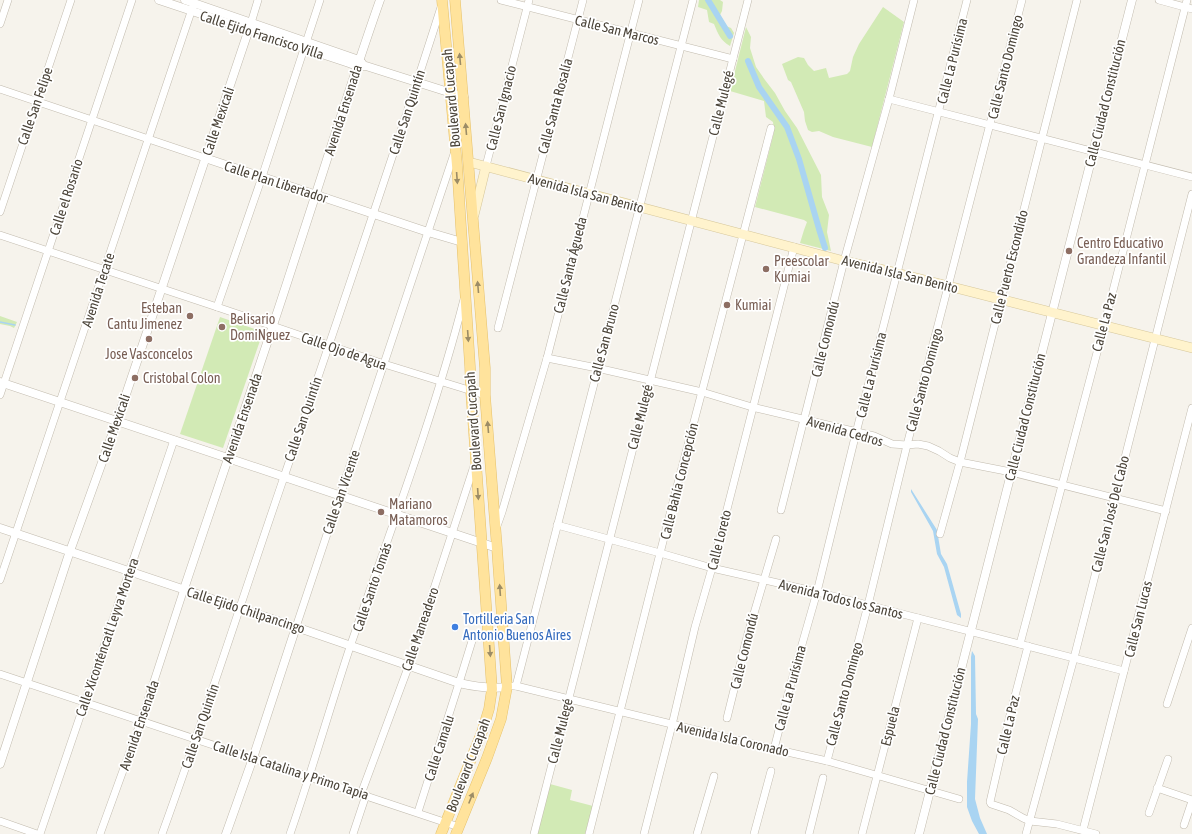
<svg xmlns="http://www.w3.org/2000/svg" width="1192" height="834" font-family="'Asap Condensed',sans-serif">
  <style>
    .green { fill: #d2eab5 }
    .water { fill: #a9d4f2 }
    .lines { fill: none; stroke-linecap: round; stroke-linejoin: round }
    .stream { stroke: #a9d4f2; stroke-width: 1.5 }
    .canal { stroke: #a9d4f2; stroke-width: 6 }
    .minor-casing { stroke: #c2bbae; stroke-width: 8 }
    .tertiary-casing { stroke: #c2bbae; stroke-width: 9 }
    .secondary-casing { stroke: #d6c79b; stroke-width: 10 }
    .primary-casing { stroke: #e6c16a; stroke-width: 11 }
    .minor { stroke: #fff; stroke-width: 7 }
    .tertiary { stroke: #fff; stroke-width: 8 }
    .secondary { stroke: #fff3cd; stroke-width: 9 }
    .primary { stroke: #ffe39c; stroke-width: 10 }
    .oneway { fill: #9c8c66 }
    .education-dot { fill: #8d6e63; stroke: #fff; stroke-width: 1.5 }
    .shop-dot { fill: #3f7fe0; stroke: #fff; stroke-width: 1.5 }
    .labels { text-anchor: middle; dominant-baseline: central; stroke-width: 3.5; stroke-linejoin: round; paint-order: stroke }
    .street-label { font-size: 14px; fill: #4b4439; stroke: #fff }
    .education-label { font-size: 14px; fill: #785e54; stroke: #fff; text-anchor: start }
    .shop-label { font-size: 14px; fill: #366cbe; stroke: #fff; text-anchor: start }
  </style>
  <rect width="100%" height="100%" fill="#f6f3ec"/>
  <g class="green">
    <path d="M699,0H720L723,2L722,11L720,15L726,26L731,28L734,33L730,46C721,41 718,34 714,24L709,22L707,10L698,7Z"/>
    <polygon points="883,7 904,22 872,147 833,137 819,131 812,132 808,130 805,121 804,112 791,82 788,80 782,64 798,57 804,58 808,65 814,71 826,68 829,78 847,74 850,71 853,57 859,44"/>
    <polygon points="746,27 751,37 750,48 756,67 765,80 775,93 785,111 797,128 821,175 822,197 829,215 827,232 831,251 800,243 804,230 807,222 804,220 755,207 774,132 773,122 766,117 764,101 730,91"/>
    <polygon points="0,316 17,322 14,328 10,326 0,324"/>
    <polygon points="220,317 263,332 223,448 180,434"/>
    <polygon points="550,784 572,790 570,800 593,806 585,834 537,834"/>
  </g>
  <g class="water">
    <polygon points="911,489 937,530 941,554 947,564 961,614 961,618 957,615 944,567 937,554 933,531 911,492"/>
    <polygon points="972,651 975,656 976,714 978,719 975,799 980,818 987,834 979,834 972,821 967,807 967,782 971,724 971,657"/>
  </g>
  <g class="lines">
    <polyline class="stream" points="0,322 15,325"/>
    <g class="canal">
      <polyline points="708,0 730,36"/>
      <polyline points="748,61 759,87 787,127 799,159 819,229 825,248"/>
    </g>
    <g class="minor-casing">
      <g id="minor">
        <polyline points="501,0 733,59"/>
        <polyline points="1159,0 1192,9"/>
        <polyline points="251,23 258,0"/>
        <polyline points="0,24 8,0"/>
        <polyline points="0,89 205,158"/>
        <polyline points="889,99 1192,177"/>
        <polyline points="486,166 529,0"/>
        <polyline points="0,212 71,0"/>
        <polyline points="0,235 217,307 384,364 485,395"/>
        <polyline points="217,307 262,177 320,0"/>
        <polyline points="498,328 583,0"/>
        <polyline points="547,358 597,368 702,392 752,407 874,436 892,444 907,445 918,444 928,446 939,451 950,458 960,462 1011,472 1166,511"/>
        <polyline points="0,395 132,0"/>
        <polyline points="781,510 844,261 889,99 914,0"/>
        <polyline points="557,525 660,553 712,568 817,592 1124,671"/>
        <polyline points="497,526 502,512 547,358 639,0"/>
        <polyline points="940,534 960,462 1077,0"/>
        <polyline points="0,580 193,6"/>
        <polyline points="296,627 454,154"/>
        <polyline points="1020,644 1104,326 1187,0"/>
        <polyline points="1028,646 1010,715 990,802 991,804 1009,810 1023,818 1030,821 1057,824 1096,834"/>
        <polyline points="0,674 459,827"/>
        <polyline points="513,686 516,686 774,749 827,761 959,799"/>
        <polyline points="516,686 693,0"/>
        <polyline points="1167,704 1192,628"/>
        <polyline points="727,718 747,637 776,539"/>
        <polyline points="774,749 791,683 817,592 856,433 967,0"/>
        <polyline points="827,761 868,605 907,445 1022,0"/>
        <polyline points="1157,788 1192,800"/>
        <polyline points="361,794 409,665 474,466"/>
        <polyline points="418,812 459,683 472,641"/>
        <polyline points="1149,813 1168,759"/>
        <polyline points="0,821 37,834"/>
        <polyline points="1184,825 1192,801"/>
        <polyline points="1083,830 1192,408"/>
        <polyline points="40,834 174,440"/>
        <polyline points="100,834 141,721 184,589"/>
        <path d="M162,834C205,716 243,596 284,477C337,321 391,165 441,7"/>
        <path d="M290,834C312,771 330,707 351,644C391,529 434,416 464,299"/>
        <polyline points="353,834 366,795"/>
        <polyline points="534,834 748,0"/>
        <polyline points="589,834 674,498 771,128"/>
        <polyline points="644,834 672,725 695,627 712,568 794,247"/>
        <polyline points="697,834 714,776"/>
        <polyline points="754,834 771,771"/>
        <polyline points="809,834 823,778"/>
        <polyline points="862,834 918,618"/>
        <polyline points="1026,834 1074,658 1192,194"/>
      </g>
    </g>
    <g class="tertiary-casing">
      <g id="tertiary">
        <polyline points="159,0 349,63 357,66 366,66 464,97"/>
        <polyline points="185,0 359,60 362,63"/>
        <polyline points="205,158 428,232 462,242"/>
        <polyline points="0,382 497,548"/>
        <path d="M0,528L296,627L459,683C476,687 490,689 507,687"/>
        <path d="M184,589C221,478 260,367 296,255C324,170 350,85 380,0"/>
        <polyline points="0,764 70,551 117,421 251,23"/>
        <polyline points="226,834 253,758 296,627"/>
        <polyline points="919,834 1132,0"/>
      </g>
    </g>
    <g class="secondary-casing">
      <g id="secondary">
        <polyline points="469,162 844,261 897,273 1192,348"/>
        <polyline points="474,215 486,166"/>
      </g>
    </g>
    <g class="primary-casing">
      <g id="primary">
        <polyline points="455,0 485,368 485,395 497,548 507,687 501,719 487,758 456,834"/>
        <polyline points="441,834 482,732 489,709 492,689 471,391 470,366 457,165 442,0"/>
      </g>
    </g>
    <use href="#minor" class="minor"/>
    <use href="#tertiary" class="tertiary"/>
    <use href="#secondary" class="secondary"/>
    <use href="#primary" class="primary"/>
  </g>
  <defs><path id="oneway-solid" d="M-6-.8H1V-3.2L6.5 0L1 3.2V.8H-6Z"/></defs>
  <g class="oneway">
    <use href="#oneway-solid" transform="translate(460 59) rotate(-95)"/>
    <use href="#oneway-solid" transform="translate(466 129) rotate(-95)"/>
    <use href="#oneway-solid" transform="translate(457 178) rotate(86)"/>
    <use href="#oneway-solid" transform="translate(478 287) rotate(-95)"/>
    <use href="#oneway-solid" transform="translate(468 336) rotate(86)"/>
    <use href="#oneway-solid" transform="translate(488 427) rotate(-95)"/>
    <use href="#oneway-solid" transform="translate(478 494) rotate(86)"/>
    <use href="#oneway-solid" transform="translate(500 590) rotate(-94)"/>
    <use href="#oneway-solid" transform="translate(490 651) rotate(86)"/>
    <use href="#oneway-solid" transform="translate(471 798) rotate(-68)"/>
  </g>
  <g class="education-dot">
    <circle cx="1069" cy="251" r="4"/>
    <circle cx="766" cy="269" r="4"/>
    <circle cx="727" cy="305" r="4"/>
    <circle cx="190" cy="316" r="4"/>
    <circle cx="222" cy="327" r="4"/>
    <circle cx="149" cy="339" r="4"/>
    <circle cx="135" cy="378" r="4"/>
    <circle cx="381" cy="512" r="4"/>
  </g>
  <circle class="shop-dot" cx="455" cy="627" r="4"/>
  <g class="labels">
    <g class="street-label">
      <text transform="translate(617 30) rotate(14)">Calle San Marcos</text>
      <text transform="translate(262 35) rotate(18)">Calle Ejido Francisco Villa</text>
      <text transform="translate(952 61) rotate(-76)">Calle La Purísima</text>
      <text transform="translate(1005 67) rotate(-76)">Calle Santo Domingo</text>
      <text transform="translate(451 98) rotate(-95)">Boulevard Cucapah</text>
      <text transform="translate(721 103) rotate(-76)">Calle Mulegé</text>
      <text transform="translate(1105 103) rotate(-76)">Calle Ciudad Constitución</text>
      <text transform="translate(35 106) rotate(-71)">Calle San Felipe</text>
      <text transform="translate(555 106) rotate(-75)">Calle Santa Rosalía</text>
      <text transform="translate(501 108) rotate(-76)">Calle San Ignacio</text>
      <text transform="translate(343 110) rotate(-72)">Avenida Ensenada</text>
      <text transform="translate(407 112) rotate(-72)">Calle San Quintín</text>
      <text transform="translate(218 121) rotate(-71)">Calle Mexicali</text>
      <text transform="translate(276 182) rotate(18)">Calle Plan Libertador</text>
      <text transform="translate(586 193) rotate(15)">Avenida Isla San Benito</text>
      <text transform="translate(66 197) rotate(-72)">Calle el Rosario</text>
      <text transform="translate(570 265) rotate(-76)">Calle Santa Águeda</text>
      <text transform="translate(1009 267) rotate(-76)">Calle Puerto Escondido</text>
      <text transform="translate(900 274) rotate(14)">Avenida Isla San Benito</text>
      <text transform="translate(98 290) rotate(-72)">Avenida Tecate</text>
      <text transform="translate(1104 322) rotate(-75)">Calle La Paz</text>
      <text transform="translate(825 339) rotate(-76)">Calle Comondú</text>
      <text transform="translate(604 343) rotate(-75)">Calle San Bruno</text>
      <text transform="translate(344 351) rotate(19)">Calle Ojo de Agua</text>
      <text transform="translate(871 375) rotate(-76)">Calle La Purísima</text>
      <text transform="translate(924 380) rotate(-75)">Calle Santo Domingo</text>
      <text transform="translate(640 417) rotate(-76)">Calle Mulegé</text>
      <text transform="translate(1025 417) rotate(-76)">Calle Ciudad Constitución</text>
      <text transform="translate(242 418) rotate(-71)">Avenida Ensenada</text>
      <text transform="translate(303 419) rotate(-71)">Calle San Quintín</text>
      <text transform="translate(473 421) rotate(-94)">Boulevard Cucapah</text>
      <text transform="translate(114 428) rotate(-71)">Calle Mexicali</text>
      <text transform="translate(845 431) rotate(16)">Avenida Cedros</text>
      <text transform="translate(679 481) rotate(-76)">Calle Bahía Concepción</text>
      <text transform="translate(341 492) rotate(-71)">Calle San Vicente</text>
      <text transform="translate(1110 514) rotate(-76)">Calle San José Del Cabo</text>
      <text transform="translate(719 540) rotate(-76)">Calle Loreto</text>
      <text transform="translate(372 587) rotate(-71)">Calle Santo Tomás</text>
      <text transform="translate(841 599) rotate(14)">Avenida Todos los Santos</text>
      <text transform="translate(246 610) rotate(18)">Calle Ejido Chilpancingo</text>
      <text transform="translate(1138 619) rotate(-76)">Calle San Lucas</text>
      <text transform="translate(420 629) rotate(-71)">Calle Maneadero</text>
      <text transform="translate(107 637) rotate(-71)">Calle Xiconténcatl Leyva Mortera</text>
      <text transform="translate(744 651) rotate(-76)">Calle Comondú</text>
      <text transform="translate(790 688) rotate(-75)">Calle La Purísima</text>
      <text transform="translate(844 694) rotate(-75)">Calle Santo Domingo</text>
      <text transform="translate(139 725) rotate(-71)">Avenida Ensenada</text>
      <text transform="translate(1008 725) rotate(-77)">Calle La Paz</text>
      <text transform="translate(200 726) rotate(-71)">Calle San Quintín</text>
      <text transform="translate(890 726) rotate(-76)">Espuela</text>
      <text transform="translate(560 731) rotate(-76)">Calle Mulegé</text>
      <text transform="translate(945 731) rotate(-76)">Calle Ciudad Constitución</text>
      <text transform="translate(733 739) rotate(13)">Avenida Isla Coronado</text>
      <text transform="translate(439 748) rotate(-72)">Calle Camalu</text>
      <text transform="translate(468 765) rotate(-69)">Boulevard Cucapah</text>
      <text transform="translate(291 770) rotate(18)">Calle Isla Catalina y Primo Tapia</text>
    </g>
    <g class="education-label">
      <text x="1077" y="243">Centro Educativo<tspan x="1077" dy="16">Grandeza Infantil</tspan></text>
      <text x="774" y="261">Preescolar<tspan x="774" dy="16">Kumiai</tspan></text>
      <text x="735" y="305">Kumiai</text>
      <text x="182" y="308" text-anchor="end">Esteban<tspan x="182" dy="16">Cantu Jimenez</tspan></text>
      <text x="230" y="319">Belisario<tspan x="230" dy="16">DomiNguez</tspan></text>
      <text x="149" y="354" text-anchor="middle">Jose Vasconcelos</text>
      <text x="143" y="378">Cristobal Colon</text>
      <text x="389" y="504">Mariano<tspan x="389" dy="16">Matamoros</tspan></text>
    </g>
    <g class="shop-label">
      <text x="463" y="619">Tortilleria San<tspan x="463" dy="16">Antonio Buenos Aires</tspan></text>
    </g>
  </g>
</svg>
